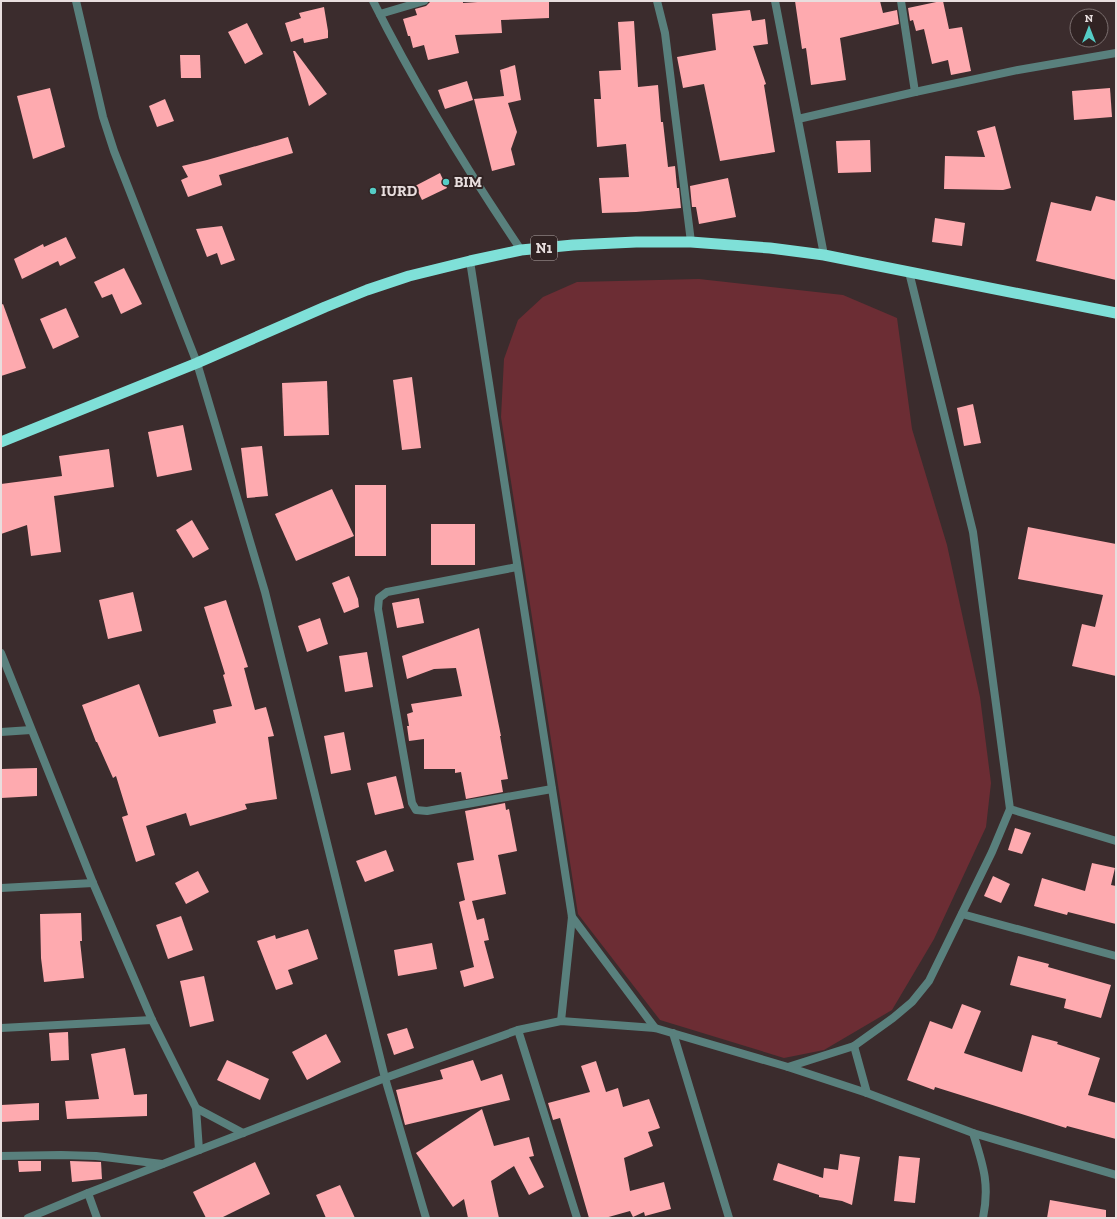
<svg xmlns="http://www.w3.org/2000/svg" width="1117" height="1219" font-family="'Zilla Slab',serif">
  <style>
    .green { fill: #6c2d34 }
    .building { fill: #feaaaf }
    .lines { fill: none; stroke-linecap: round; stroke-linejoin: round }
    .minor { stroke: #59807d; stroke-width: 8 }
    .trunk { stroke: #7fe0d8; stroke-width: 11 }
    .poi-dot { fill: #55cdc6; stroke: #312323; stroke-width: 1.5 }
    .labels { text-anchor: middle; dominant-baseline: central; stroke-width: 4; stroke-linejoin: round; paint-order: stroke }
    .shield { fill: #312323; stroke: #b1a6a6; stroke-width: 1 }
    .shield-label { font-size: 14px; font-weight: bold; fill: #e8dede }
    .poi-label { font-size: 15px; font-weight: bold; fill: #e8dede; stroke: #312323; text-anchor: start }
  </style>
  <rect width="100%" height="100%" fill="#3b2c2d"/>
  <polygon class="green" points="699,279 843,295 897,318 912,429 947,545 980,697 991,783 986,827 934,939 892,1010 824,1050 784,1058 660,1020 578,914 501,417 504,359 518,320 543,297 577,282"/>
  <g class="building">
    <polygon points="431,1 463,1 463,3 492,1 549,1 549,18 501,20 502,33 455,35 459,53 428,60 424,45 413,48 410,36 408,36 403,19 417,15 415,9 426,6"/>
    <polygon points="795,1 880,1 883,13 897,10 899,24 840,38 846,80 811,85 806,48 802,49"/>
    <polygon points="941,1 943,1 949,29 962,27 971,71 951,75 948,60 932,64 924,29 916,31 913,20 910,21 908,8"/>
    <polygon points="324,7 328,31 328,38 304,43 303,38 291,42 285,23 301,18 299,13"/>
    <polygon points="750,10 752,21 765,19 768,44 753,46 766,84 764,85 775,152 720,161 704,84 683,88 677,57 716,50 712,14"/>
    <polygon points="634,21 638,87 658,85 661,122 663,122 668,167 675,166 677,188 679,188 681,208 636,212 602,213 599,178 629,177 626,144 597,147 594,99 601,99 599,71 621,70 618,22"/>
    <polygon points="247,23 263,54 245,64 228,32"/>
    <polygon points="293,51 295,51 327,94 309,106"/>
    <polygon points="180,55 200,55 201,78 181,78"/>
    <polygon points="515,65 521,100 508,103 517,132 511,149 515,165 492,171 474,99 504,96 500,70"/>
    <polygon points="467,81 473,100 445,109 438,90"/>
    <polygon points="50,88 65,147 33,159 17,96"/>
    <polygon points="1110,88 1112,117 1074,120 1072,91"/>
    <polygon points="165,99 174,121 157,127 149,106"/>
    <polygon points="995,126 1011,188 1003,190 944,189 945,156 985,157 977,131"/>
    <polygon points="288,137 293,153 219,175 222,185 188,197 181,180 188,177 182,166 207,160"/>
    <polygon points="870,140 871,172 838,173 836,141"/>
    <polygon points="440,173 447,188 422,200 415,186"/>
    <polygon points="728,178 736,217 699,224 696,207 692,207 690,186"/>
    <polygon points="1096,196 1116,201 1116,280 1036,261 1051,202 1091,211"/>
    <polygon points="935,218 965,223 962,246 932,242"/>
    <polygon points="222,226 235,260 221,265 217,253 207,257 196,229"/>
    <polygon points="66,237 76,258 60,266 58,261 22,279 14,259 43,244 44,247"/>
    <polygon points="124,268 142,304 121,314 112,294 102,298 94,282"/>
    <polygon points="3,304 26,368 1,376 1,305"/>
    <polygon points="66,308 79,337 53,349 40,319"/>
    <polygon points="412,377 421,448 402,450 393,380"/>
    <polygon points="327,381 329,435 284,436 282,383"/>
    <polygon points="973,404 981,443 964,446 957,408"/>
    <polygon points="183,425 192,470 157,477 148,432"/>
    <polygon points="262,446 268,496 247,498 241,448"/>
    <polygon points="109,449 114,487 54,496 61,552 31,556 27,525 1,534 1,484 62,476 59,456"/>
    <rect x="355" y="485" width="31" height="71"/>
    <polygon points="332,489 354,536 296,561 275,514"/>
    <polygon points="192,520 209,549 193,558 176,530"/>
    <rect x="431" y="524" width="44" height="41"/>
    <polygon points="1028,527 1116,544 1116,676 1072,666 1082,624 1095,627 1103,595 1018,579"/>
    <polygon points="349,576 358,599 359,607 344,613 332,583"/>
    <polygon points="133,592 142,631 108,639 99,600"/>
    <polygon points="419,598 424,623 397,628 392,603"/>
    <polygon points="226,600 248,667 244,668 255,710 266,707 274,736 268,737 277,799 245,804 247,809 190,826 186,813 146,826 155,855 136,862 122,817 128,815 116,776 113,778 97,742 96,742 82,705 139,684 159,737 216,723 213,710 232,706 223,675 225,674 204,607"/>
    <polygon points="320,618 328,644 307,652 298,626"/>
    <polygon points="479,628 501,736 500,736 508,779 501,780 503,792 466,799 461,772 455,773 455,769 424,769 424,739 409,741 407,726 409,726 407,714 413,712 411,704 462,696 456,668 434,669 407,679 402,656"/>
    <polygon points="367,652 373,687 345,692 339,656"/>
    <polygon points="344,732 351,770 331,774 324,736"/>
    <polygon points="37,768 37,796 1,798 1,769"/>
    <polygon points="396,776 404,808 375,815 367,783"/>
    <polygon points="505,803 506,810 509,809 517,851 498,855 506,894 472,901 477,920 484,918 489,940 484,941 494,978 464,987 460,971 474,967 459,902 465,900 457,863 474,860 465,811"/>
    <polygon points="1015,828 1031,833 1022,854 1008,850"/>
    <polygon points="386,850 394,871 365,882 356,861"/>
    <polygon points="1092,863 1115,868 1111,885 1116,886 1116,924 1068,912 1067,915 1034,906 1042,878 1085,891"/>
    <polygon points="198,871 209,892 186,904 175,883"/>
    <polygon points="993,876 1010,884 1001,903 984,896"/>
    <polygon points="81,913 82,941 80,941 84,978 44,982 41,958 40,914"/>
    <polygon points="181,916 193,950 168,959 156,925"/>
    <polygon points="308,929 318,959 288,970 293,984 276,990 257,941 275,935 276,939"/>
    <polygon points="432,943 437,969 398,976 394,950"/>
    <polygon points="1018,956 1049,964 1048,967 1111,985 1101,1018 1064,1008 1066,999 1010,985"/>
    <polygon points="204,976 214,1021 190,1027 180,981"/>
    <polygon points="962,1004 981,1011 964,1053 1022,1072 1032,1035 1058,1042 1057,1044 1100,1058 1088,1095 1116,1103 1116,1139 1067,1126 1066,1128 935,1087 934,1090 907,1080 930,1021 952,1029"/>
    <polygon points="407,1028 414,1048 394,1055 387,1034"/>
    <polygon points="68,1032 69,1060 51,1061 49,1033"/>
    <polygon points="326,1034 341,1062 307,1080 292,1052"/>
    <polygon points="125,1048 134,1095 147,1094 147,1116 67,1119 65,1101 99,1099 91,1054"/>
    <polygon points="227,1060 269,1079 260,1100 217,1080"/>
    <polygon points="473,1060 481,1081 502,1074 510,1100 405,1125 396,1090 443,1079 440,1070"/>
    <polygon points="596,1061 606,1092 618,1088 623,1107 649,1099 660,1128 648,1132 653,1146 624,1158 630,1191 664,1182 671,1209 645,1216 644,1212 633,1217 630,1211 605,1218 589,1218 560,1118 553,1120 548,1103 590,1092 581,1066"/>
    <polygon points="39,1103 39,1120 1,1122 1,1105"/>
    <polygon points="482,1109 494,1146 529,1137 534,1156 529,1157 544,1187 529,1195 514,1166 491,1181 499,1218 468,1218 464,1199 453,1207 416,1153"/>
    <polygon points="840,1154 860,1157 852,1205 842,1201 819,1197 819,1195 773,1180 778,1163 823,1178 824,1168 838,1170"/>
    <polygon points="899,1156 920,1158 915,1203 894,1201"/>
    <polygon points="18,1161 41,1161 41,1171 19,1172"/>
    <polygon points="70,1161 101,1162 102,1179 72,1182"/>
    <polygon points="255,1162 270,1194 221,1218 206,1218 193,1192"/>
    <polygon points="340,1185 355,1218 326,1218 316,1195"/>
    <polygon points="1050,1200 1106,1210 1106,1218 1047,1218"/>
  </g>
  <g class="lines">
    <g class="minor">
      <polyline points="76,1 103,117 114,151 197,363 265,592 385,1078 426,1218"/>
      <path d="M373,1C416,87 467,170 521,250"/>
      <polyline points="657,1 665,33 691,242"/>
      <polyline points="775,1 824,255"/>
      <polyline points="901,1 915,92"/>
      <polyline points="380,14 424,1"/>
      <polyline points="798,119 915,92 1018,70 1116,53"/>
      <polyline points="470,261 572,917 561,1021"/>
      <polyline points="909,272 973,532 1010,809 1116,841"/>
      <polyline points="517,567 387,592 379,598 378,609 412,803 416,810 427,811 552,789"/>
      <polyline points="1,653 93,883 152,1020 196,1108 199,1150"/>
      <polyline points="1,732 31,730"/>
      <polyline points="1,888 93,883"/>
      <polyline points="962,914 1116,956"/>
      <polyline points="572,917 655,1028"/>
      <polyline points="1,1028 152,1020"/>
      <polyline points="518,1030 577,1218"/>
      <polyline points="673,1033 729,1218"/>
      <polyline points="854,1046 867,1093"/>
      <polyline points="788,1067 854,1046 893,1018 912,1002 929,981 992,852 1010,809"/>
      <polyline points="196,1108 243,1133"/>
      <path d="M973,1133C983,1165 990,1184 983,1218"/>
      <polyline points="1,1156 61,1155 96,1156 162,1164"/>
      <polyline points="88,1193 97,1218"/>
      <polyline points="28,1218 88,1193 385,1078 518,1030 561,1021 655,1028 788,1067 867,1093 973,1133 1116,1175"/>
    </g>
    <polyline class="trunk" points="1,442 197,363 325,307 367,290 409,276 470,261 521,250 573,245 636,242 691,242 770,248 824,255 1116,313"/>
  </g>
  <g class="poi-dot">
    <circle cx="446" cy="182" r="4"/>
    <circle cx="373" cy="191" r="4"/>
  </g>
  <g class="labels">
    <rect class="shield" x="531" y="236" width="26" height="24" rx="3"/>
    <g class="shield-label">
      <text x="544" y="248">N1</text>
    </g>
    <g class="poi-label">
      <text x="454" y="182">BIM</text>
      <text x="381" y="191">IURD</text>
    </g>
  </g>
  <rect width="1117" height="1219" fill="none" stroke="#e8dede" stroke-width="4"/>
  <g transform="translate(1089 28)"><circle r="19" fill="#312323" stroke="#7a6e6e"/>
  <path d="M0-3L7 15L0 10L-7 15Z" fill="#55cdc6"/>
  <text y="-6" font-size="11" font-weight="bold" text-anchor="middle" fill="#e8dede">N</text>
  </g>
</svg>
